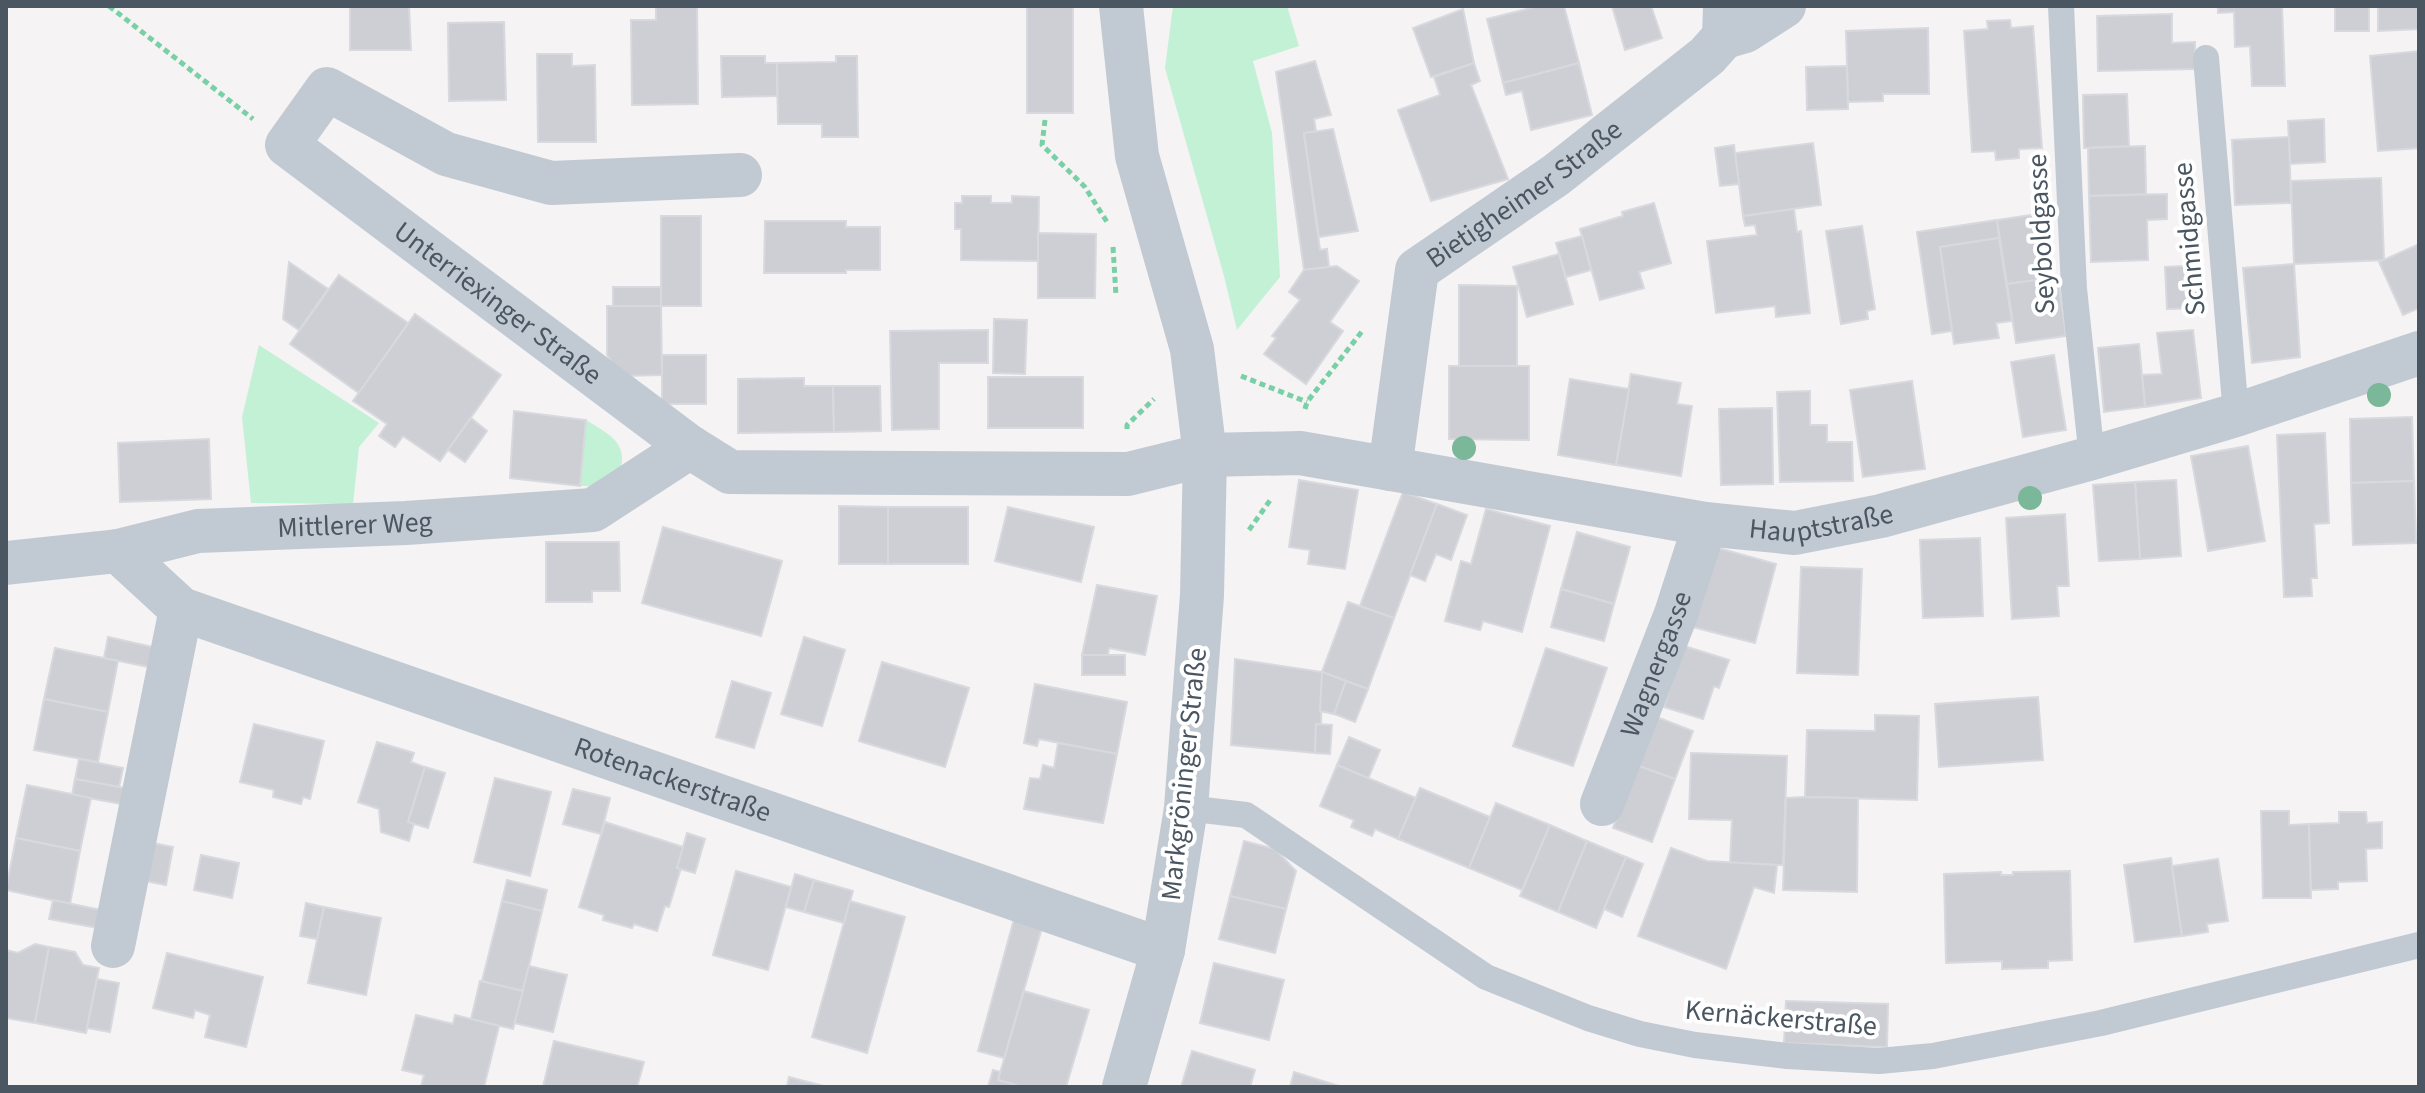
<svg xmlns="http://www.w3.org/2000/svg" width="2425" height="1093" font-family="'Source Sans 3',sans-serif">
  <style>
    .green { fill: #c3f1d5 }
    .building { fill: #cdcfd5; stroke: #d7d9de; stroke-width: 2 }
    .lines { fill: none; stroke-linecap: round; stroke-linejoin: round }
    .path { stroke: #7ad0a6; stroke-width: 5; stroke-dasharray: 6 4; stroke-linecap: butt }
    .service { stroke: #c1cad2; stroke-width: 26 }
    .minor { stroke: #c1cad2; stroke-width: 44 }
    .tertiary { stroke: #c1cad2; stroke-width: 44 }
    .tree { fill: #7bb799 }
    .labels { text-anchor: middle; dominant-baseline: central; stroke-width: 8; stroke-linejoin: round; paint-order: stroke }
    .street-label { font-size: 28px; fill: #4a5661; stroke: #fff }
  </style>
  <rect width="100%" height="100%" fill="#f5f3f3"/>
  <g class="green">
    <polygon points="1173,6 1287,6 1299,46 1253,61 1272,133 1280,277 1237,330 1224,276 1165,68"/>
    <polygon points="259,345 379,423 359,447 353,504 251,503 242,417"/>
    <path d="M586,420C608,434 629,442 620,472L598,486H580Z"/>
  </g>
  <g class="building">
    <polygon points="350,6 409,6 411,50 350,50"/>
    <polygon points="656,6 697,6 698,104 632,105 631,20 656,20"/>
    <rect x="1027" y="6" width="46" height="107"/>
    <polygon points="1539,6 1564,6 1579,63 1503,83 1487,19"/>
    <polygon points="1612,6 1651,6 1662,38 1625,50"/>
    <polygon points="2218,6 2282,6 2285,86 2252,86 2250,46 2235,47 2234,12 2218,13"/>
    <rect x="2335" y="6" width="34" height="25"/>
    <polygon points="2378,6 2419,6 2419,29 2378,31"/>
    <polygon points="1463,9 1474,63 1431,77 1413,28"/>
    <polygon points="2172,14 2172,43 2195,42 2195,69 2098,71 2097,16"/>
    <polygon points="2010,20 2011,28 2033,26 2042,148 2019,149 2019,158 1996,160 1995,151 1972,152 1964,31 1988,29 1987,21"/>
    <polygon points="504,22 506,100 449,101 448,23"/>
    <polygon points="1928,28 1929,94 1883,94 1883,101 1848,102 1846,31"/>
    <polygon points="2419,51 2419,148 2378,151 2370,56"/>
    <polygon points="537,54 572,54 572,66 595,65 596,142 538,142"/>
    <polygon points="721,56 765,56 765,63 777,63 777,96 722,97"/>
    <polygon points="836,56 857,56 858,137 822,137 822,124 778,124 777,63 836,62"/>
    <polygon points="1315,61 1331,115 1314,119 1316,131 1304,133 1320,250 1327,249 1329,267 1304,270 1276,72"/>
    <polygon points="1474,63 1480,81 1471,85 1508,179 1431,201 1398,110 1440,95 1434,77"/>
    <polygon points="1579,63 1592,115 1531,130 1522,91 1506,95 1503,83"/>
    <polygon points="1847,66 1848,109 1807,110 1806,67"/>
    <polygon points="2127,94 2129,146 2084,148 2083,95"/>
    <polygon points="2324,119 2325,162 2290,164 2288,121"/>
    <polygon points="1333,129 1358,231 1319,237 1304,133"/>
    <polygon points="2289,137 2291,203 2235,205 2232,140"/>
    <polygon points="1813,143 1821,205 1743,216 1735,153"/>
    <polygon points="1734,145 1739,184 1720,186 1715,148"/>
    <polygon points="2145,146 2146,194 2089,196 2088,148"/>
    <polygon points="2381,178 2384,260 2294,264 2291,181"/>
    <polygon points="2167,194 2167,219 2147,220 2148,260 2091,262 2089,196"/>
    <polygon points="962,196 991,196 991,203 1012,203 1012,196 1039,197 1038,261 961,260 961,229 955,229 955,203 962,203"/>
    <polygon points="1654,203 1671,263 1639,272 1644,288 1600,300 1580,229 1623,216 1622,212"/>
    <polygon points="1794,209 1797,232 1801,231 1810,313 1776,317 1775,306 1716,313 1707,241 1757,235 1755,225 1745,226 1743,216"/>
    <polygon points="2037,214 2047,279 2007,284 1997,220"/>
    <rect x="661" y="216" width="40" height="90"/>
    <polygon points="1997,220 1999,238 1940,247 1952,331 1932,334 1917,232"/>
    <polygon points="765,221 846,221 846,227 880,227 880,270 846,270 846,273 764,273"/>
    <polygon points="1862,226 1875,309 1867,311 1868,319 1841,324 1826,231"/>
    <polygon points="1038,233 1096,234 1095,298 1038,298"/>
    <polygon points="1582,236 1591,270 1566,277 1556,243"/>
    <polygon points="1999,238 2012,321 1996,323 1999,338 1954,344 1940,247"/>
    <polygon points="2419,244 2419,308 2403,315 2379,262"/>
    <polygon points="1559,254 1573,304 1527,317 1513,267"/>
    <polygon points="289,262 328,289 299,330 283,319"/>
    <polygon points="2294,264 2300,357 2252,363 2243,268"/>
    <polygon points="2202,265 2204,308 2167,309 2165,267"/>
    <polygon points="1337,266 1359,281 1330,322 1343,331 1306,384 1264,354 1276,338 1272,336 1300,300 1289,292 1304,270"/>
    <polygon points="339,275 408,323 359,393 290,344"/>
    <polygon points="2058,277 2066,336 2016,343 2007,284"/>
    <polygon points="1459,285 1517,286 1517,366 1459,366"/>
    <rect x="613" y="287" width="48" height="19"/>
    <polygon points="607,306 661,306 662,375 622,376 607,355"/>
    <polygon points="415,314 501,375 440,461 403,436 395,447 379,436 387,424 353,401"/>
    <polygon points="994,319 1027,320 1025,374 993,373"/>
    <polygon points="988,330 988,363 939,363 939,429 892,430 890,331"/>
    <polygon points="2193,330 2201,398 2145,407 2142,375 2162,374 2157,333"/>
    <polygon points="2139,344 2145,407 2104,412 2098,348"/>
    <rect x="662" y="355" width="44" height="49"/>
    <polygon points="2054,355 2066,430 2023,437 2011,362"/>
    <polygon points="1449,366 1529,366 1529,440 1449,439"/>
    <polygon points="1631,374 1681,383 1677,404 1692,406 1681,476 1616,465"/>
    <rect x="988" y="377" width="95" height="51"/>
    <polygon points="804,378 804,386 833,386 834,432 738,433 738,379"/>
    <polygon points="1570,379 1629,389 1616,465 1558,455"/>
    <polygon points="1912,381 1925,469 1863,477 1850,390"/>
    <polygon points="833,386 880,386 881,431 834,432"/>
    <polygon points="1810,391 1810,425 1827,425 1827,442 1852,442 1853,481 1780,482 1777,392"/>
    <polygon points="1772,408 1773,484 1721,485 1719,409"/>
    <polygon points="514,411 586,420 580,486 510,478"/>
    <polygon points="2412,417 2414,481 2351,483 2350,419"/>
    <polygon points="471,418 487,431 465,462 448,450"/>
    <polygon points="2325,433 2329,523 2314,524 2317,578 2311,578 2312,596 2284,597 2277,435"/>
    <polygon points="209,439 211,499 120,502 118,443"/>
    <polygon points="2248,446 2265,541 2208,551 2191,456"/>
    <polygon points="1299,480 1358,490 1345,569 1308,564 1310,550 1289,547"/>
    <polygon points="2176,480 2181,556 2140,559 2135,482"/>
    <polygon points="2414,481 2416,543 2353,545 2351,483"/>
    <polygon points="2135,482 2140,559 2099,561 2093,485"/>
    <polygon points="1403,492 1437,504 1394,618 1360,606"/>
    <polygon points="1437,504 1467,515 1451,560 1436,554 1425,581 1410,575"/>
    <polygon points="839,506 888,507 888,564 839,564"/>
    <rect x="888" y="507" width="80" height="57"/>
    <polygon points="1008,507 1094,527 1081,582 995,561"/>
    <polygon points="1486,509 1550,526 1522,632 1483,621 1480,630 1445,621 1461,561 1471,564"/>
    <polygon points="2065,514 2069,586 2057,586 2059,616 2012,619 2006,518"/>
    <polygon points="663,527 782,561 761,636 642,603"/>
    <polygon points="1577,532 1630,547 1614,604 1561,589"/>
    <polygon points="1980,538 1983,616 1923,618 1920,540"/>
    <polygon points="546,542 619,542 620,591 592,591 592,602 546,602"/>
    <polygon points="1718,548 1776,564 1755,643 1685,625"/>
    <polygon points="1801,567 1862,569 1858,675 1797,673"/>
    <polygon points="1097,585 1157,596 1145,655 1109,648 1108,655 1082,655"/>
    <polygon points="1561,589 1614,604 1604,641 1551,627"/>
    <polygon points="1348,602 1394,618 1368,689 1322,672"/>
    <polygon points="108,637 153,647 149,667 104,658"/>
    <polygon points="804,637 845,650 822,726 781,714"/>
    <polygon points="1684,646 1729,660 1719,688 1714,686 1703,719 1664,707"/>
    <polygon points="55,648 118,661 108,712 44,699"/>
    <polygon points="1546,648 1607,668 1573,766 1513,746"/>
    <rect x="1082" y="655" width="43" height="20"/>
    <polygon points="1235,659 1322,672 1321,724 1316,724 1315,753 1231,745"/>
    <polygon points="882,662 969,688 945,767 859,741"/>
    <polygon points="1322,672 1346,681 1334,714 1320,711"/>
    <polygon points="732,681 771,693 754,748 716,737"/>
    <polygon points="1346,681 1368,689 1355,722 1334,714"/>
    <polygon points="1035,684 1127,702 1117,754 1039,739 1037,746 1024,743"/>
    <polygon points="2038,697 2043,760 1939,767 1935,704"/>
    <polygon points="44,699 108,712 98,762 34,750"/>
    <polygon points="1875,715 1919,716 1917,800 1805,797 1807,730 1875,731"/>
    <polygon points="1654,716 1693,731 1675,779 1636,765"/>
    <polygon points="254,724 324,741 310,799 303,797 301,804 273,797 274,790 240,782"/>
    <polygon points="1316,724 1332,725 1330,754 1315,753"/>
    <polygon points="1349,737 1380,750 1368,779 1337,765"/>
    <polygon points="377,742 414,753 411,762 425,767 408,822 414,823 409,841 381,832 379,809 358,802"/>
    <polygon points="1058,743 1117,754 1103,823 1024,809 1030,778 1040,779 1043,765 1054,768"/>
    <polygon points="1691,753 1787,756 1783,865 1730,863 1732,820 1689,819"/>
    <polygon points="79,759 123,768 119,787 75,779"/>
    <polygon points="1337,765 1416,798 1398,839 1375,829 1372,836 1351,827 1354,820 1320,806"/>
    <polygon points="1636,765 1675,779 1652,842 1613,828"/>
    <polygon points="425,767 445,773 428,828 408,822"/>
    <polygon points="495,778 551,792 530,876 474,862"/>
    <polygon points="75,779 125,788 122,804 72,795"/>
    <polygon points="27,785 91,798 80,851 16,838"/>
    <polygon points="1420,788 1490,817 1469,868 1398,839"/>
    <polygon points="573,789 610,798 601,834 563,824"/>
    <polygon points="1805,797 1858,798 1857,892 1783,890 1786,798"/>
    <polygon points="1496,803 1550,825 1522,890 1469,868"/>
    <polygon points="2261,811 2289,811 2289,825 2309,824 2311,898 2263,898"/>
    <polygon points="2339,812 2366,812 2367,823 2382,822 2382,848 2366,849 2367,881 2338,882 2338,889 2311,890 2309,824 2339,823"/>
    <polygon points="605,822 683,847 677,868 681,868 669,907 665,906 657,931 634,924 632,928 603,920 604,915 579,907"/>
    <polygon points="1550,825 1587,841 1558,912 1520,896"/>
    <polygon points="687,833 705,839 695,873 677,868"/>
    <polygon points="16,838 80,851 70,904 6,890"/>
    <polygon points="1244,841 1275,849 1296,871 1286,909 1230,896"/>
    <polygon points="1587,841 1626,857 1596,928 1558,912"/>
    <polygon points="148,842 173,847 166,885 140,880"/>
    <polygon points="1671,848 1707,861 1777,865 1774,893 1754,887 1726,969 1638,936"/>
    <polygon points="201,855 239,863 232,898 194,890"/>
    <polygon points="1626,857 1643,864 1622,917 1604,909"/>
    <polygon points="2171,858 2182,936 2135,942 2124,865"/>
    <polygon points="2218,859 2228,921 2207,924 2208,932 2182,936 2172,866"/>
    <polygon points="736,871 791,887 768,970 713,955"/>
    <polygon points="2070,871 2072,960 2048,961 2048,968 2002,969 2002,961 1946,963 1944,874 2001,872 2001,875 2013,875 2013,872"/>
    <polygon points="795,874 814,880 804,912 786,907"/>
    <polygon points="507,880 547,890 542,911 502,901"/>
    <polygon points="814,880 853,891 844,923 804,912"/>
    <polygon points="1230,896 1286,909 1275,953 1219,939"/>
    <polygon points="53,900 101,910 98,928 49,919"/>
    <polygon points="502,901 542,911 523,991 482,981"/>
    <polygon points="850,901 905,917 867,1053 812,1037"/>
    <polygon points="306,903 324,907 317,939 300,936"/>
    <polygon points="324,907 381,918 366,995 308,983"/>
    <polygon points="1014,919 1042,928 1004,1058 978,1051"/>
    <polygon points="35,944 49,947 35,1023 6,1018 6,950 18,953"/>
    <polygon points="49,947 75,952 83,965 99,968 86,1033 35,1023"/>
    <polygon points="167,953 263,977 246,1047 205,1037 210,1015 195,1010 193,1018 153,1008"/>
    <polygon points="1214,963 1284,980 1269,1040 1200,1023"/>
    <polygon points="529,966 567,975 553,1032 514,1023"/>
    <polygon points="97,979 119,983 110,1032 87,1028"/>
    <polygon points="480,981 523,991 513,1029 471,1019"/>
    <polygon points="1024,991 1089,1010 1066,1087 1023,1087 998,1080"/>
    <polygon points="1786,1001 1888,1004 1887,1047 1784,1043"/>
    <polygon points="416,1015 453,1024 455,1015 499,1026 484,1087 424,1087 421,1086 424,1075 402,1070"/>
    <polygon points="554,1041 644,1062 637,1087 543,1087"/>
    <polygon points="1192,1051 1255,1070 1250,1087 1181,1087"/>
    <polygon points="993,1070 1000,1072 998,1080 1023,1087 988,1087"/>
    <polygon points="1294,1072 1342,1087 1290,1087"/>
    <polygon points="789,1077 827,1087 787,1087"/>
  </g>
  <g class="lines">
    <g class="path">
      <polyline points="109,6 253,119"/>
      <polyline points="1045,120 1042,145 1085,187 1107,222"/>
      <polyline points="1113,247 1116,296"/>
      <polyline points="1241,376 1307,402"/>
      <polyline points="1305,409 1307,402 1363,330"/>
      <polyline points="1127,429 1127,425 1154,399"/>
      <polyline points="1249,530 1271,499"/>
    </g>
    <g class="service">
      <polyline points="2061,6 2074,289 2092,458"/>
      <polyline points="2206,58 2236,415"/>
      <polyline points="1186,808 1246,815 1486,977 1588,1018 1640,1034 1695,1045 1787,1056 1879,1061 1933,1056 2101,1023 2419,945"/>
    </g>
    <g class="minor">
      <polyline points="1724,37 1745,31 1784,6"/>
      <path id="s1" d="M740,175L551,183L446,154L327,89L287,145L690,447L730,472L1128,474L1205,455L1300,453L1705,524L1795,533L1881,516L2092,458L2236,415L2419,353"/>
      <path id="s2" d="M1390,469L1417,270L1556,175L1707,56L1724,37L1725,6"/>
      <path id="s3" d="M118,551L181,609L1163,950"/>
      <path id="s4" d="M6,563L118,551L198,531L406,523L593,510L690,447"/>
      <path id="s5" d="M1602,804L1676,614L1705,524"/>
      <polyline points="113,946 181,609"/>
    </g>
    <polyline class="tertiary" points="1121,6 1137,156 1192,349 1205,455 1202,595 1186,808 1163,950 1124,1087"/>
  </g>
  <g class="tree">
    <circle cx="2379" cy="395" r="12"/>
    <circle cx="1464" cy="448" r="12"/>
    <circle cx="2030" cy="498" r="12"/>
  </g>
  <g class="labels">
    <g class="street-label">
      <text stroke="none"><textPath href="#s2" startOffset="332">Bietigheimer Straße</textPath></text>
      <text transform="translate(2041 234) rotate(-93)">Seyboldgasse</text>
      <text transform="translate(2189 239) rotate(-95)">Schmidgasse</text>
      <text stroke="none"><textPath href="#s1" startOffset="766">Unterriexinger Straße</textPath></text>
      <text stroke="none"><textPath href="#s1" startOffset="2154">Hauptstraße</textPath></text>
      <text stroke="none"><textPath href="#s4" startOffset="352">Mittlerer Weg</textPath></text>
      <text stroke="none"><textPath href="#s5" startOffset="150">Wagnergasse</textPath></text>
      <text transform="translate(1184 774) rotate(-84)">Markgröninger Straße</text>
      <text stroke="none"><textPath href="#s3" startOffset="606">Rotenackerstraße</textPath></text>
      <text transform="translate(1781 1018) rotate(5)">Kernäckerstraße</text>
    </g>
  </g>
  <rect width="2425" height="1093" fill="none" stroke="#4a5661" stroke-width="16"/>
</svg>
